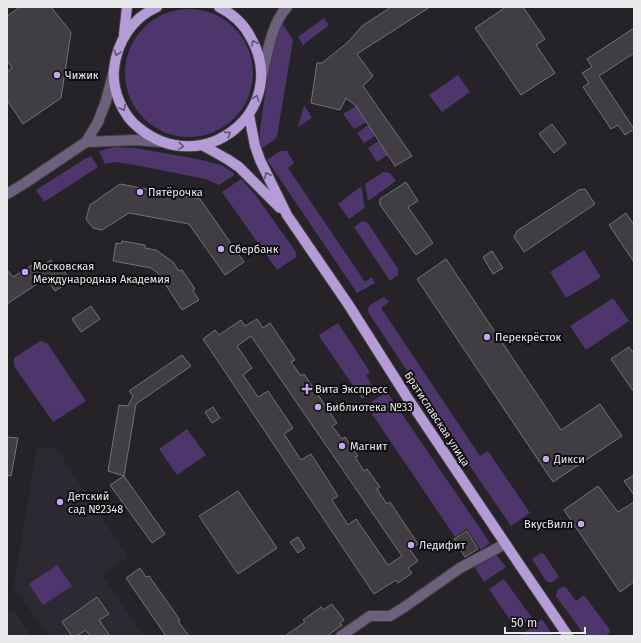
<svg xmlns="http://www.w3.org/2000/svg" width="641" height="643" font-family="'Fira Sans',sans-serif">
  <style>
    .built { fill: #2d2933 }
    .green { fill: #4e356b }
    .building { fill: #403e42; stroke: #747277; fill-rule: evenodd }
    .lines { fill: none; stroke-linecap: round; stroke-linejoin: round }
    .minor-casing { stroke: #413f42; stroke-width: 12 }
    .major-casing { stroke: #413f42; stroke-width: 12 }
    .minor { stroke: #6c607c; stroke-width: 10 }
    .major { stroke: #b59cd7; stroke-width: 10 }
    .oneway { stroke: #615473 }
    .poi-dot { fill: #c6a6f0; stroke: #0d0d0f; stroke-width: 1.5 }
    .labels { text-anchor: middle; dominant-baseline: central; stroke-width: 4; stroke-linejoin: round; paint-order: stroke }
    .poi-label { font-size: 11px; fill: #eae9eb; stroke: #0d0d0f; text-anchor: start }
    .street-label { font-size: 11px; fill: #eae9eb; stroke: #0d0d0f }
  </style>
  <rect width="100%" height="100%" fill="#252327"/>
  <g class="built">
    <polygon points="37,447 56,448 128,557 102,575 144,636 48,636 14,586"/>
    <polygon points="14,610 31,636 7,636 7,614"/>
  </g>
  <g class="green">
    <circle cx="189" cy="73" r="64"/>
    <polygon points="324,18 329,25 303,45 298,37"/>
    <polygon points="282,23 293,40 277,136 274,140 261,149 260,142 260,129 270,61 273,45"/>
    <polygon points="458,75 470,92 442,112 429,95"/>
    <polygon points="304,105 312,118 298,127"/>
    <polygon points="356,106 366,122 354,129 343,114"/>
    <polygon points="368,125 375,136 364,143 357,133"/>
    <polygon points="378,141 388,155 377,162 368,148"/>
    <polygon points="114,147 135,148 198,159 221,165 234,173 233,176 219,185 205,179 140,166 115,162 105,164 99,151"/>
    <polygon points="280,151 287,151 294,163 288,168 365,282 372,277 375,283 357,293 267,160"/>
    <polygon points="91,156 98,167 44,202 36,190 83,160"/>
    <polygon points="383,172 390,173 396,181 368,201 365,184"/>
    <polygon points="241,179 254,193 296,252 296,257 277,270 222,192"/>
    <polygon points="360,187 362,188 364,205 366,207 349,219 338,204"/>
    <polygon points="362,221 366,222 368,223 398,269 398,275 390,281 354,227"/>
    <polygon points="584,250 601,277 566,298 550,272"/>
    <polygon points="384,297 389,302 381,308 480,456 488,451 530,513 511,526 478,478 368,312 368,309 370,305 375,302"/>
    <polygon points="613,298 629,321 586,350 570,326"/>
    <polygon points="338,323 370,372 366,375 375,391 362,399 319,336 319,335"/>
    <polygon points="40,341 47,343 86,401 53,422 14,366 14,358"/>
    <polygon points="387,392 490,543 481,550 467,529 455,537 366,405"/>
    <polygon points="187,429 206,455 177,475 159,449"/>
    <polygon points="495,553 506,567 484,582 474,566"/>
    <polygon points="541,553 544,554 559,577 552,582 548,582 545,579 532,559"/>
    <polygon points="57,565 72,586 43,605 29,584"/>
    <polygon points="504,579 532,618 516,629 489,589"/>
    <polygon points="565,586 576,601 584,595 610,630 610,632 605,636 585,636 556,596 558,589"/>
    <polygon points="542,619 553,636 521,636 521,635"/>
  </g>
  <g class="building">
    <polygon points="20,7 51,7 71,32 61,98 23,124 7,100 7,72 12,68 7,60 7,16"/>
    <polygon points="391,7 430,7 357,54 373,76 363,86 412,156 395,166 356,106 346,98 340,110 311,103 317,63 322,63 348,42 362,26"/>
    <polygon points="506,7 523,7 545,39 536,45 555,73 521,95 475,28"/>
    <polygon points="634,28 634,53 599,76 634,129 625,135 618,125 611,129 583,87 589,83 582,73 592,67 587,59"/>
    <polygon points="552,124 566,143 554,153 539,134"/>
    <polygon points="406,182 418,201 408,207 433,243 416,255 380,205 380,199"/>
    <polygon points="120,184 200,199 244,262 225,275 189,224 129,213 102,230 93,228 86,219 90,205"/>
    <polygon points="585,189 595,204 524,252 514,237 517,231 579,190"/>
    <polygon points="626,213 634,225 634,262 609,225"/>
    <polygon points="122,241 145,245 145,248 156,250 173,262 179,271 182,270 195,289 193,291 199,300 182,310 158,273 151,268 113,261 116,243 121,244"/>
    <polygon points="492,251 503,268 493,274 483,257"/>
    <polygon points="446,259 561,430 600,404 622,436 553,482 417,279"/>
    <polygon points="51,260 56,269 61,267 71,281 55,291 46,278 7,304 7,270 13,277 37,262 40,268"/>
    <polygon points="91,306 100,319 81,332 72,319"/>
    <path d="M257,319L263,328L270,323L295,360L291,362L301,376L304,374L337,423L332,426L342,439L345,437L358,456L355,457L364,471L367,469L380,487L377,489L387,504L390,502L418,544L410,550L418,561L408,568L412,573L398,583L396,580L374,594L203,339L215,330L219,335L241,320L245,326ZM251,336L402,556L388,565L356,519L348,525L332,500L338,496L311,454L301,460L284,434L293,428L268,391L258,397L243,375L252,368L237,346Z"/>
    <polygon points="629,347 634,354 634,392 611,359"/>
    <polygon points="182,355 191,366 136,404 124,476 108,471 119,405 128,406 133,396 129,391"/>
    <polygon points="213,407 220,418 212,423 205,412"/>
    <polygon points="7,437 18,438 11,476 7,475"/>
    <polygon points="634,475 634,495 624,481"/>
    <polygon points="124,476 165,534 152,543 110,485"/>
    <polygon points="598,486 618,512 634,502 634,582 620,592 564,510"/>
    <polygon points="238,491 277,548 238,574 199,516"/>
    <polygon points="467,531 478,549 465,557 454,539"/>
    <polygon points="298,537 305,548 298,553 290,542"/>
    <polygon points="140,568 146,577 149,576 180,620 178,621 189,636 166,636 126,578"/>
    <polygon points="97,597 109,614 99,620 110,636 90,636 86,630 76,636 72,636 62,622"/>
    <polygon points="332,604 344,620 340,623 342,625 327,636 285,636 305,622 303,620 321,607 323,610"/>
  </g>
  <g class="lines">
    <g class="minor-casing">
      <g id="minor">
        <path d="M262,77C267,55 271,24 287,7"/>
        <polyline points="86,142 135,140 161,142"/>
        <polyline points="7,194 25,183 86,142 98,122 106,101 113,74"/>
        <polyline points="341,636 370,616 390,616 403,608 460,568 505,544"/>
      </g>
    </g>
    <g class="major-casing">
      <g id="major">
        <path d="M157,7C132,18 117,42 114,69C112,90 122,115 139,128C204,181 291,109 251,38C244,24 233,14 219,7"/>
        <polyline points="124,34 127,7"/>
        <polyline points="249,115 255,146 260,160 287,215 348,304 407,397 519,564 568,636"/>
        <polyline points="202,145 227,159 239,167 280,208"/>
      </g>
    </g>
    <use href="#minor" class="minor"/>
    <use href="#major" class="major"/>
  </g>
  <defs><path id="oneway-chevron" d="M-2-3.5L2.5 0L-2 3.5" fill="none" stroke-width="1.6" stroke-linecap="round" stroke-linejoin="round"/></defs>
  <g class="oneway">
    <use href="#oneway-chevron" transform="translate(254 43) rotate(-116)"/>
    <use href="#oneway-chevron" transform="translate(117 53) rotate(106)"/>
    <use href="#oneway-chevron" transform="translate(256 98) rotate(-70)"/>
    <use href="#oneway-chevron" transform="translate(123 108) rotate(62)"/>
    <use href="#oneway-chevron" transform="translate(228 134) rotate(-33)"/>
    <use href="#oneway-chevron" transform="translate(181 146) rotate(5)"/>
    <use href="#oneway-chevron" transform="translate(267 175) rotate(-116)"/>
  </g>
  <g class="poi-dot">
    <circle cx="57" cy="75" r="4"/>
    <circle cx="140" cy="192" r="4"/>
    <circle cx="221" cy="249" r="4"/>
    <circle cx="25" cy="272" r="4"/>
    <circle cx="487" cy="337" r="4"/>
    <path d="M305 383h4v4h4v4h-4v4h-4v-4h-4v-4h4z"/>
    <circle cx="318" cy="407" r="4"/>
    <circle cx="342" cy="446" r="4"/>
    <circle cx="546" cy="459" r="4"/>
    <circle cx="60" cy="502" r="4"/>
    <circle cx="581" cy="524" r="4"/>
    <circle cx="411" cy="545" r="4"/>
  </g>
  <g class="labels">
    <g class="poi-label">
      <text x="65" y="75">Чижик</text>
      <text x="148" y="192">Пятёрочка</text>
      <text x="229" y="249">Сбербанк</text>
      <text x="33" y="266">Московская<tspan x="33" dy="13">Международная Академия</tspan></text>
      <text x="495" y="337">Перекрёсток</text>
      <text x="315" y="389">Вита Экспресс</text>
      <text x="326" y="407">Библиотека №33</text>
      <text x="350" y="446">Магнит</text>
      <text x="554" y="459">Дикси</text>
      <text x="68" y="496">Детский<tspan x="68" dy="13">сад №2348</tspan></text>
      <text x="573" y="524" text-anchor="end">ВкусВилл</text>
      <text x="419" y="545">Ледифит</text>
    </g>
    <g class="street-label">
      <text transform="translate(437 419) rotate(57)">Братиславская улица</text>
    </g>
  </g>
  <rect width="641" height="643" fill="none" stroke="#eae9eb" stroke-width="16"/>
  <path d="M505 627v6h80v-6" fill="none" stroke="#eae9eb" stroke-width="2"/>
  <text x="511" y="627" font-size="12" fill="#eae9eb" stroke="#0d0d0f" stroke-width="3" paint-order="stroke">50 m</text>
</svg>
